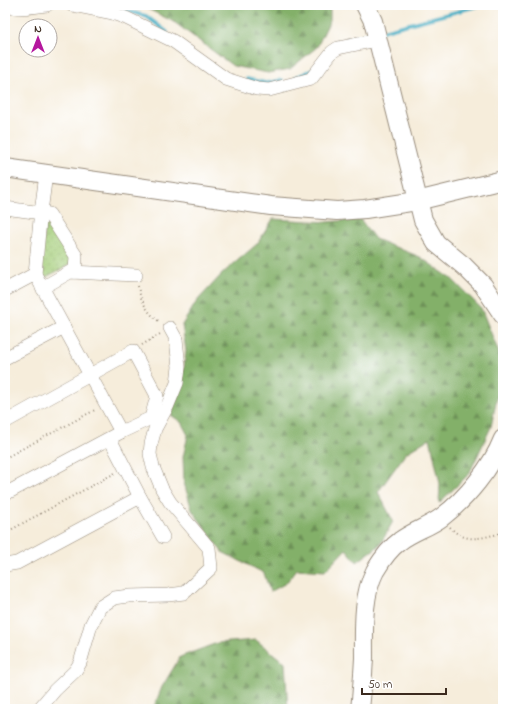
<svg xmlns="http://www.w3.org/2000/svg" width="508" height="714" font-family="'Indie Flower',sans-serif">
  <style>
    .forest { fill: url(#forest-firs); stroke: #5f6d44 }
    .park { fill: url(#park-dots); stroke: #707c4c }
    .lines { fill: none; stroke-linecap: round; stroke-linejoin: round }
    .stream { stroke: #44aec4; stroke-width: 3.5 }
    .street-casing { stroke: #988c7c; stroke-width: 14 }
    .secondary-casing { stroke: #988c7c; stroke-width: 20 }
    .path { stroke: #988c7c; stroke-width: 2; stroke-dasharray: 1 3; stroke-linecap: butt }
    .street { stroke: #fff; stroke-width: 13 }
    .secondary { stroke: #fff; stroke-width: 18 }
  </style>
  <defs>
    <pattern id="forest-firs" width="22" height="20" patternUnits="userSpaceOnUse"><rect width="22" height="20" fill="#83b069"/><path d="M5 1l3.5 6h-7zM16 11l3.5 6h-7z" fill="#6c8f56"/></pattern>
    <pattern id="park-dots" width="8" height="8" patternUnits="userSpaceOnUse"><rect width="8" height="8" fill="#a4cd79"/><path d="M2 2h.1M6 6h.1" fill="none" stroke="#8eb068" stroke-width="1.8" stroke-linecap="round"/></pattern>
  </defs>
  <rect width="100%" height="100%" fill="#fff"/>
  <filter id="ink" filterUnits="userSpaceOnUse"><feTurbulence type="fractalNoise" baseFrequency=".025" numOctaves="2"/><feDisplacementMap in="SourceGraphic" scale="8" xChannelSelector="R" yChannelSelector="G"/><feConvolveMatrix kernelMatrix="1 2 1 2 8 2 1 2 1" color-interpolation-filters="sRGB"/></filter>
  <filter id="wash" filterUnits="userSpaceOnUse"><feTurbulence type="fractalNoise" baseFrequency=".012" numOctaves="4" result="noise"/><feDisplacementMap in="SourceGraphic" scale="16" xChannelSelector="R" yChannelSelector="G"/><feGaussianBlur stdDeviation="0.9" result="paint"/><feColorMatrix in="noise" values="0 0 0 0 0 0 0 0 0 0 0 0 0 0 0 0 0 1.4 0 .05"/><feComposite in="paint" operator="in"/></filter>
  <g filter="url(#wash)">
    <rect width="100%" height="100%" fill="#f6eddb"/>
    <g class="forest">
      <polygon points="140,5 330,5 330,20 317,47 290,69 268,73 233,66 174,22"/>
      <polygon points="273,219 328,222 360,219 375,239 420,257 452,279 481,308 503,363 503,368 491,427 469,474 439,503 440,484 430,438 406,453 378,492 393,521 380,545 357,562 346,549 325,571 297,569 286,583 270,592 264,573 222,552 192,510 184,483 183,457 188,435 181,422 171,415 182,384 186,351 182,325 197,301 223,273 257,244"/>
      <polygon points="256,640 285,663 288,709 153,709 162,687 180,657 217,643"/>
    </g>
    <polygon class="park" points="45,219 72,256 71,264 44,278 40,272"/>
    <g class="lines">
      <g class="stream">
        <polyline points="123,10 146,16 167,32"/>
        <polyline points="382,31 482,5"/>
        <polyline points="347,40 372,33"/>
        <polyline points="296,77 312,70"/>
        <polyline points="247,79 266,83 282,80"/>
      </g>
    </g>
  </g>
  <g filter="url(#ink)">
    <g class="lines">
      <g class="street-casing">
        <g id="street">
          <path d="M5,5C20,10 32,7 47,5"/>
          <polyline points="72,5 112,13 126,18 173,41 226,79 257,89 269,90 311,79 332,52 338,48 377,40"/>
          <polyline points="5,208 49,214 76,256 75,272"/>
          <polyline points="41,212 46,174"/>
          <polyline points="35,274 40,220"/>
          <polyline points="42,288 70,272 136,275"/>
          <polyline points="5,290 35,274 121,432"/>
          <polyline points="5,358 64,327"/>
          <polyline points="5,422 133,351 157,396 151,418 121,432 5,494"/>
          <polyline points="110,439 140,497 163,537"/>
          <polyline points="5,565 17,563 140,497"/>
          <polyline points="39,709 55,690 75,671 80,663 91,625 100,607 114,598 129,596 168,595 184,593 211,568 209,548 170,502 162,489 153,467 150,454 151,444 155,429 167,407 177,383 179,367 176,339 170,328"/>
        </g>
      </g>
      <g class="secondary-casing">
        <g id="secondary">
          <polyline points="365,5 373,21 423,220 436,243 464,266 483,285 503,315"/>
          <polyline points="5,168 271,206 337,211 365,209 417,201 503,180"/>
          <path d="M360,709C362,692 363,675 364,658C364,630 362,596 375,571C381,561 390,548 400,541C413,531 429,527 442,517C466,499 492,467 503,439"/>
        </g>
      </g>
      <g class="path">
        <path d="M138,286C140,300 148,314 160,322"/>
        <polyline points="142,345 160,334"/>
        <polyline points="5,458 95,410"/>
        <path d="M450,527C466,545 482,537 503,533"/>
        <polyline points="5,533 115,473"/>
      </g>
      <use href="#street" class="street"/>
      <use href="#secondary" class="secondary"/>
    </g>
  </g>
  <rect width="508" height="714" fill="none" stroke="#fff" stroke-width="20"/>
  <g transform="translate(38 38)"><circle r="19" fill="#ffffff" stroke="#b1aaa5"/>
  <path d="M0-3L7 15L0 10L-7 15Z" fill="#b5179e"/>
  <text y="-6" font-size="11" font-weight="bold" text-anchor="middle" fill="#3b2a1e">N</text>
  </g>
  <path d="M362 688v6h84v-6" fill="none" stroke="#3b2a1e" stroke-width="2"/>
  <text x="368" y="688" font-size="12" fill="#3b2a1e" stroke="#ffffff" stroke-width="3" paint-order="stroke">50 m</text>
</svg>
